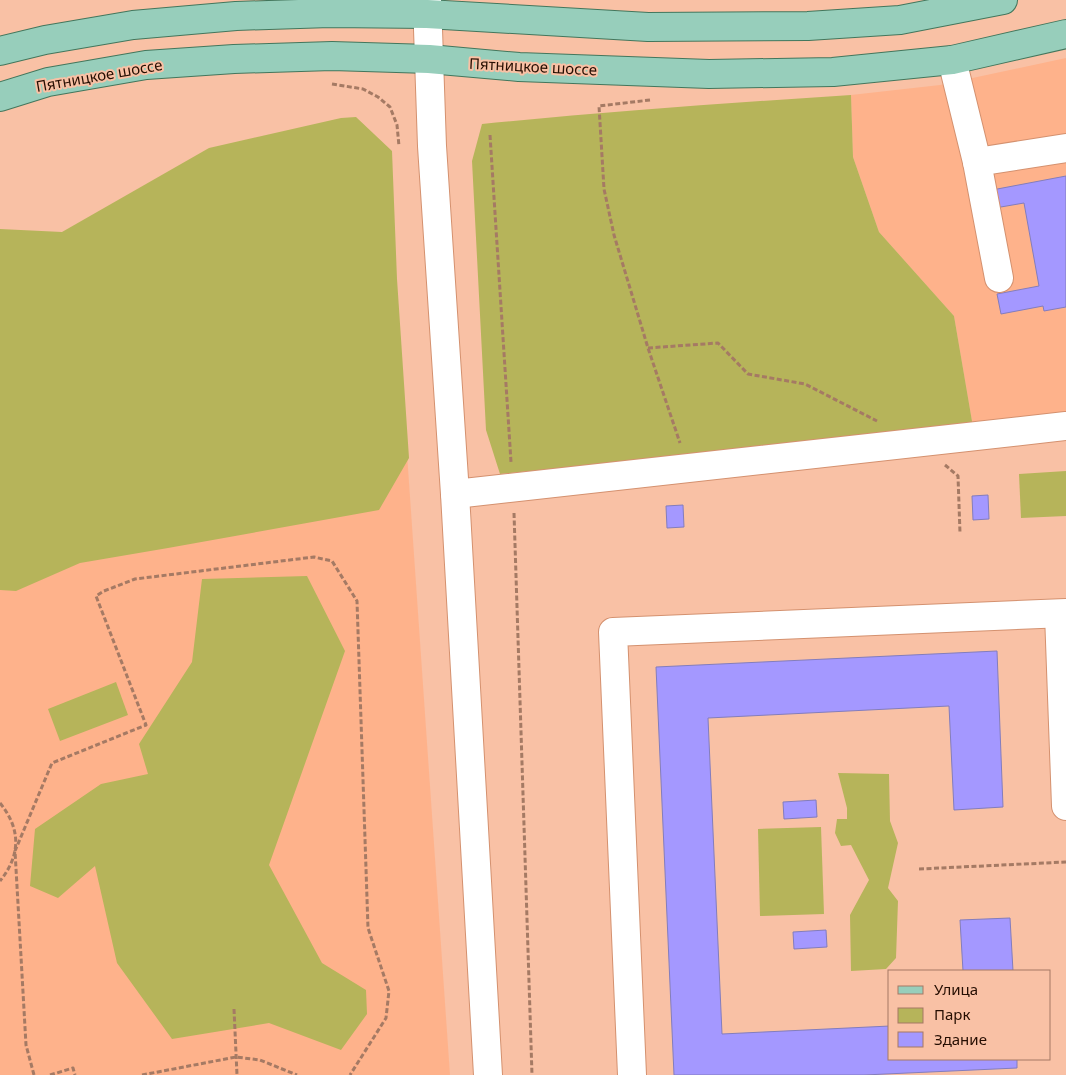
<svg xmlns="http://www.w3.org/2000/svg" width="1066" height="1075" font-family="'Noto Sans',sans-serif">
  <style>
    .built { fill: #feb28b }
    .green { fill: #b6b45a }
    .building { fill: #a498ff; stroke: #837dbc }
    .lines { fill: none; stroke-linecap: round; stroke-linejoin: round }
    .minor-casing { stroke: #d4916f; stroke-width: 30 }
    .major-casing { stroke: #43765c; stroke-width: 30 }
    .path { stroke: #a57a64; stroke-width: 3; stroke-dasharray: 5 2.5; stroke-linecap: butt }
    .minor { stroke: #fff; stroke-width: 28 }
    .major { stroke: #97cebb; stroke-width: 28 }
    .labels { text-anchor: middle; dominant-baseline: central; stroke-width: 4; stroke-linejoin: round; paint-order: stroke }
    .street-label { font-size: 15px; fill: #260e02; stroke: #f9c1a5 }
  </style>
  <rect width="100%" height="100%" fill="#f9c1a5"/>
  <g class="built">
    <polygon points="1066,58 1066,415 973,427 954,316 879,232 853,157 851,95 940,85"/>
    <polygon points="388,179 450,1075 0,1075 0,289"/>
  </g>
  <g class="green">
    <path d="M851,95L853,157L879,232L954,316L973,427L500,474L486,430L472,161L482,124C605,112 728,103 851,95Z"/>
    <polygon points="356,117 392,151 397,279 409,458 379,510 168,548 80,563 16,591 0,590 0,229 62,232 209,148 341,118"/>
    <polygon points="1066,471 1066,516 1021,518 1019,474"/>
    <polygon points="307,576 345,651 269,865 322,963 366,990 367,1014 341,1050 269,1023 172,1039 117,963 95,866 58,898 30,886 35,829 101,784 148,774 139,744 192,662 202,579"/>
    <polygon points="116,682 128,715 60,741 48,709"/>
    <polygon points="838,773 889,774 890,821 898,843 888,888 898,901 896,958 886,969 851,971 850,915 869,880 851,845 841,846 835,833 837,819 847,819 847,808"/>
    <polygon points="821,827 824,914 760,916 758,829"/>
  </g>
  <g class="building">
    <polygon points="1066,176 1066,307 1044,311 1043,306 1001,314 997,294 1039,286 1024,203 995,208 992,190"/>
    <polygon points="988,495 989,519 973,520 972,496"/>
    <polygon points="683,505 684,527 667,528 666,506"/>
    <polygon points="997,651 1003,807 954,810 949,706 708,718 722,1034 890,1026 890,1059 1017,1059 1017,1068 864,1075 674,1075 656,667"/>
    <polygon points="816,800 817,817 784,819 783,802"/>
    <polygon points="1010,918 1013,971 963,971 960,920"/>
    <polygon points="826,930 827,947 794,949 793,932"/>
  </g>
  <g class="lines">
    <g class="minor-casing">
      <g id="minor">
        <polyline points="427,0 432,146 455,494 488,1075"/>
        <polyline points="952,60 977,162 999,278"/>
        <polyline points="977,162 1066,148"/>
        <polyline points="455,494 1066,426"/>
        <polyline points="1059,614 1066,806"/>
        <polyline points="632,1075 613,632 1066,613"/>
      </g>
    </g>
    <g class="major-casing">
      <g id="major">
        <polyline points="0,51 45,40 133,25 236,16 330,13 427,14 648,27 808,26 900,20 1003,0"/>
        <polyline points="0,97 48,82 146,65 234,59 332,56 429,59 519,67 709,74 833,72 952,60 1066,34"/>
      </g>
    </g>
    <g class="path">
      <polyline points="332,84 363,89 378,97 390,107 397,125 399,146"/>
      <polyline points="650,100 599,106 604,189 614,235 648,348 680,443"/>
      <polyline points="490,135 511,462"/>
      <polyline points="648,348 718,343 748,374 805,384 877,421"/>
      <polyline points="945,465 958,476 960,533"/>
      <polyline points="514,513 532,1075"/>
      <path d="M0,803C21,829 21,855 0,881"/>
      <polyline points="919,869 1066,862"/>
      <polyline points="234,1009 237,1075"/>
      <polyline points="34,1075 26,1045 15,851 52,763 146,725 96,596 104,591 135,579 314,557 332,561 357,601 368,928 389,991 386,1018 350,1075"/>
      <polyline points="50,1075 73,1068 75,1075"/>
      <polyline points="142,1075 236,1057 260,1060 297,1075"/>
    </g>
    <use href="#minor" class="minor"/>
    <use href="#major" class="major"/>
  </g>
  <g class="labels">
    <g class="street-label">
      <text transform="translate(533 66) rotate(3)">Пятницкое шоссе</text>
      <text transform="translate(99 75) rotate(-10)">Пятницкое шоссе</text>
    </g>
  </g>
  <rect x="888" y="970" width="162" height="90" fill="#f9c1a5" stroke="#a57964"/>
  <rect x="898" y="986" width="25" height="8" fill="#97cebb" stroke="#a57964"/>
  <text x="934" y="995" font-size="15" fill="#260e02">Улица</text>
  <rect x="898" y="1008" width="25" height="15" fill="#b6b45a" stroke="#a57964"/>
  <text x="934" y="1020" font-size="15" fill="#260e02">Парк</text>
  <rect x="898" y="1032" width="25" height="15" fill="#a498ff" stroke="#a57964"/>
  <text x="934" y="1045" font-size="15" fill="#260e02">Здание</text>
</svg>
